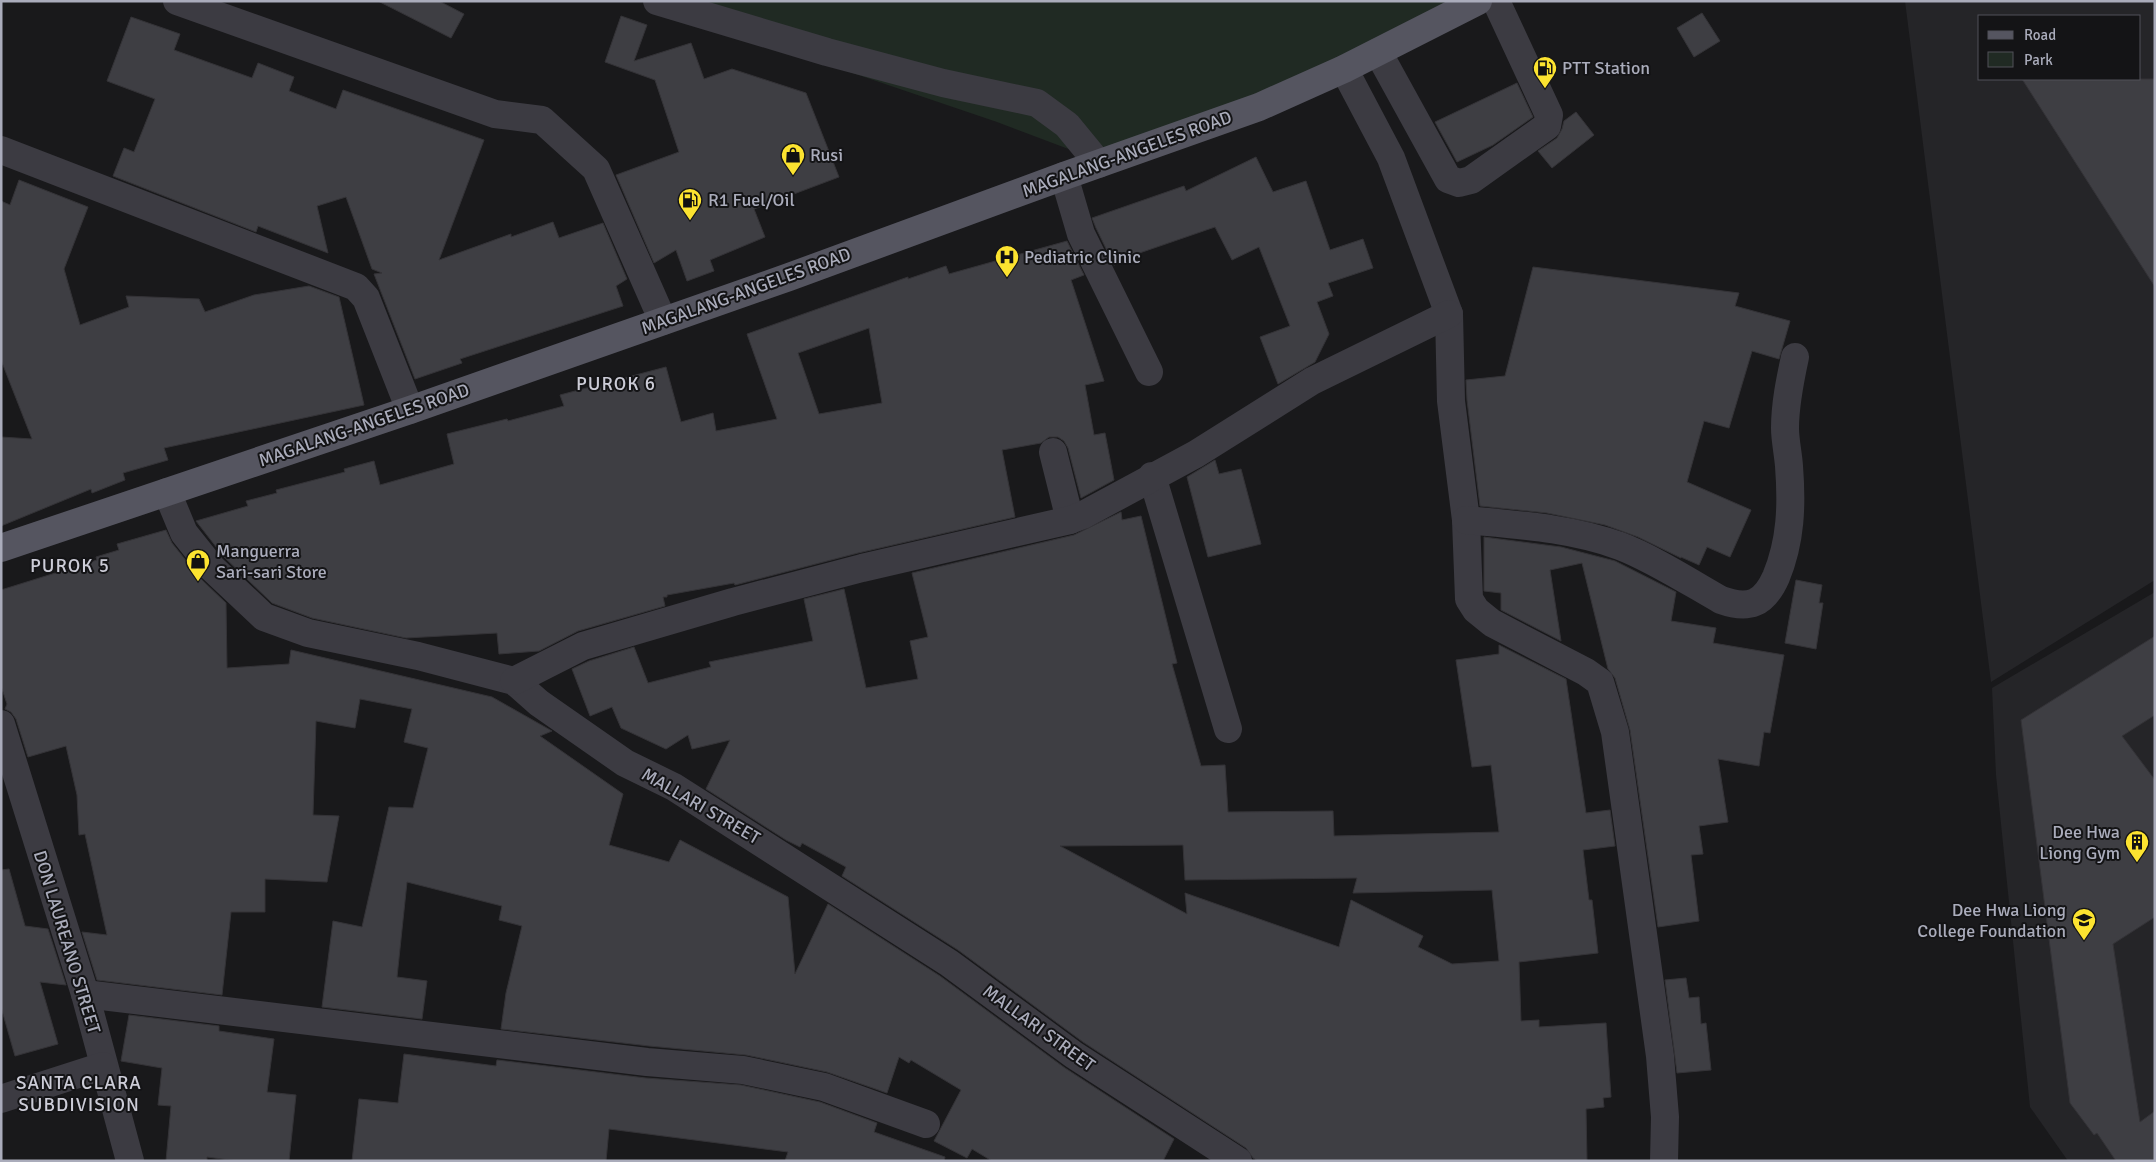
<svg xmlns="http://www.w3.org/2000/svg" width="2156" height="1162" font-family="Signika,sans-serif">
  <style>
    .built { fill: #252528; fill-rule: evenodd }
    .green { fill: #202a23 }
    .building { fill: #3e3e43; stroke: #343337; fill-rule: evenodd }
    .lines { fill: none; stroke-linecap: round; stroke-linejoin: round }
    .minor { stroke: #3c3b42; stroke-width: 28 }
    .major { stroke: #555560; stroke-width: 28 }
    .labels { text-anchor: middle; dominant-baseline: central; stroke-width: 4; stroke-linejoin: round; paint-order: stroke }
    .poi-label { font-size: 18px; fill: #aaacbb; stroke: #141416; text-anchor: start }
    .street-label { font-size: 18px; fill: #aaacbb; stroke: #141416 }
    .neighbourhood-label { font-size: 19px; letter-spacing: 1px; fill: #ccccd7; stroke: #141416 }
  </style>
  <rect width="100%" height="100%" fill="#19191b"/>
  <g class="built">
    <path d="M1905,1H2155V580L1991,682ZM1980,16H2140V79H1980Z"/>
    <polygon points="2155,592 2155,1161 2068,1161 2030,1107 1996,775 1992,688"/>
  </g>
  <polygon class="green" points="641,1 1459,1 1316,73 1095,159 997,122"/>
  <g class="building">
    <polygon points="378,1 439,1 464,14 451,38"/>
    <polygon points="1702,13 1720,41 1694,57 1677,28"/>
    <polygon points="621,16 647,25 634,61 691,43 704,79 732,69 806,93 839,177 754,209 765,237 710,260 714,271 687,281 676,250 654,263 616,175 679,152 655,80 605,62"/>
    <polygon points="131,17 180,34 174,50 252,78 258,63 294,77 289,91 336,109 343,90 484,140 439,260 511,234 511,237 553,222 559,238 603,223 627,279 616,286 623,306 460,359 462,363 415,379 374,274 382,273 372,269 346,197 317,206 328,253 258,226 256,232 113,176 124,148 134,152 155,99 107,81"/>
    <polygon points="2022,79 2155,79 2155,287"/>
    <polygon points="1517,83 1533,117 1493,145 1457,162 1435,122"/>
    <polygon points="1576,112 1594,135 1552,168 1538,151 1557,138 1562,129 1564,121"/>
    <polygon points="1256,157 1273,192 1306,181 1330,250 1363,239 1373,268 1328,283 1333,296 1317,302 1329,334 1315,362 1278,384 1260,337 1290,326 1259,247 1232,260 1215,227 1125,258 1126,261 1114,265 1096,228 1092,218 1184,186 1186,191"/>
    <polygon points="19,180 88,207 64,269 80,325 129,307 126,296 199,299 205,312 254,295 309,286 339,297 364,405 164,448 168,460 123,473 125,480 92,493 91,489 1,526 1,437 32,439 1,360 1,201 10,205"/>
    <path d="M1067,241L1084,275L1071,280L1104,381L1085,385L1094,435L1105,433L1114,480L1081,498L1068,448L1064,441L1058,437H1049L1041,443L1002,450L1015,517L858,553L735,585L734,583L667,595V597H663L665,606L578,631L539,651L499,654L497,633L406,638L312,618L272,603L224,557L196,521L248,506L246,501L277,493L276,490L345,472L344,469L374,461L380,485L454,464L447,434L507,419L508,421L564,406L560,395L666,367L681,422L713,413L716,431L777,419L747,334L908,277V279L946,266L949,274ZM869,328L882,403L819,414L798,353Z"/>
    <polygon points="1533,267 1739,293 1735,306 1790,321 1779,359 1752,351 1729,428 1704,421 1687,482 1751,510 1730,557 1707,547 1699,565 1681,557 1681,558 1638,537 1605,525 1547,513 1480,506 1467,400 1466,380 1505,376"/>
    <polygon points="1215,460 1219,474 1241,469 1261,544 1208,557 1187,477"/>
    <path d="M1121,512L1122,520L1141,516L1177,663L1172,664L1201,766L1225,765L1228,812L1333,811L1334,836L1499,832L1491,765L1472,767L1456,660L1499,654V645L1566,679L1586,813L1610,810L1615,846L1583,850L1589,900H1592L1598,953L1519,962L1521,1021L1539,1020V1027L1606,1023L1611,1097L1603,1098L1604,1107L1586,1109L1587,1161H1258L1253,1158L1246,1148L1083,1042L958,950L842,876L846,867L802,843L800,847L786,840L706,789L730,740L692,749L688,735L666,749L621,728L612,707L590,716L572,669L589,661L634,647L648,683L711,667L709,662L813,641L804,599L844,589L866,688L918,679L910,641L928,637L912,573L1074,535ZM1183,845L1185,880L1357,878L1353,893L1492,890L1499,961L1452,964L1418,947L1423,936L1351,900L1339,947L1185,893L1187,914L1060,846Z"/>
    <polygon points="166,530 172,543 200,578 226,603 227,668 289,664 291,650 492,697 552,731 540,736 623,794 609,845 669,862 680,840 788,897 795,974 828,904 940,976 1065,1068 1174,1139 1163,1161 992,1161 972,1149 967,1158 934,1141 961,1090 911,1060 909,1063 899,1057 887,1093 827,1072 746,1055 649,1046 501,1029 506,993 522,926 499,920 502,906 407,882 397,977 427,981 422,1019 322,1007 333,921 362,927 389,807 413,808 428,748 404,742 412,709 360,699 355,728 316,721 313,815 339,816 327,882 265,879 265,912 231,912 222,995 97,980 82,932 107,935 85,834 79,835 77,795 66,746 28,757 16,719 11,712 5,709 7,704 1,686 1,590 97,560 96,557 119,550 117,544"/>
    <polygon points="1484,537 1561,547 1615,561 1676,592 1671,621 1716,628 1713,643 1784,655 1770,733 1764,732 1759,766 1718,759 1728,822 1699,826 1703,854 1691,855 1699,921 1658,927 1630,730 1615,678 1608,669 1582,563 1550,570 1561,641 1501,610 1501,593 1484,591"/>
    <polygon points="1796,580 1822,585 1819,603 1823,603 1816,649 1785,643"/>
    <polygon points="2155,636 2155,715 2122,736 2155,780 2155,917 2113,944 2140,1122 2155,1111 2155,1161 2116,1161 2097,1133 2094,1135 2070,1103 2021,720"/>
    <polygon points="9,869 25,926 48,929 66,985 40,982 58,1044 15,1056 1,1007 1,870"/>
    <polygon points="1686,978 1689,998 1699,997 1701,1024 1706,1023 1711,1070 1677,1073 1665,980"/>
    <polygon points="129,1015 219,1026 219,1031 274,1039 267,1092 296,1095 289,1161 237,1161 207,1157 207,1161 166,1161 171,1106 158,1105 162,1068 121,1061"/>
    <polygon points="404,1054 496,1066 497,1060 646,1078 741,1085 820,1102 877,1123 874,1132 945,1157 944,1161 785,1161 788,1152 609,1129 606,1161 352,1161 359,1099 398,1103"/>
  </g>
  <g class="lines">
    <g class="minor">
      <polyline points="177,1 495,114 542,120 596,169 663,321"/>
      <polyline points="657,1 827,52 943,83 1037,103 1067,125 1099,164"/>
      <polyline points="1378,52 1448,179 1459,183 1471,180 1547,126 1549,115 1496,1"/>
      <polyline points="1344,69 1391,158 1449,314 1451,401 1466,520 1469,599 1476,610 1492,623 1586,672 1600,682 1615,732 1660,1056 1665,1117 1664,1161"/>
      <polyline points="1,150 356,287 366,298 410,410"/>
      <polyline points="1064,176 1081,234 1149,372"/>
      <polyline points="1053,452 1070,520"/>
      <polyline points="1152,476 1228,729"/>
      <polyline points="167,492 184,533 212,568 264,617 308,633 418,656 514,681 539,703 625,763 674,787 949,963 1074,1055 1238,1161"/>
      <path d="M1466,520C1518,525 1571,528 1620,546C1652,558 1691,583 1721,600C1749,610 1764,604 1776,577C1791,541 1792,505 1789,466C1788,453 1785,440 1785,428C1785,404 1790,380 1795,357"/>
      <polyline points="514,681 583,646 733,602 862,568 1070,520 1083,515 1196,454 1312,381 1449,314"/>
      <polyline points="1,724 85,994 130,1161"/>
      <polyline points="85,994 647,1062 743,1070 824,1087 926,1124"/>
      <polyline points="1,1099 103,1066"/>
    </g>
    <polyline class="major" points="1,548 410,410 789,277 1064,176 1259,107 1344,69 1478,1"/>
  </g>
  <defs>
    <g id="fuel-pin" transform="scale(1.25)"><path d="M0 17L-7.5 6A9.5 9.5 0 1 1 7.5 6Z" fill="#fce330" stroke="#141416"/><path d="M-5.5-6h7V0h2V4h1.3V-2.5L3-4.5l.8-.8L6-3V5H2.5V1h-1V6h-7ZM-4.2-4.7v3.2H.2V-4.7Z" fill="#111"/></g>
    <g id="shop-pin" transform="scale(1.25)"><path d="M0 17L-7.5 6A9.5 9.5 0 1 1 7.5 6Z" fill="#fce330" stroke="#141416"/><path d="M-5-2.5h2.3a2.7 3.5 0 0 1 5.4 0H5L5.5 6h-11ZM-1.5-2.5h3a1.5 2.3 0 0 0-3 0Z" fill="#111"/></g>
    <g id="hospital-pin" transform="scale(1.25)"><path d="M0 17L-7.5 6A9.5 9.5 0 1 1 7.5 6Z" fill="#fce330" stroke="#141416"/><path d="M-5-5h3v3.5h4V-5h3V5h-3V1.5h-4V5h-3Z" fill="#111"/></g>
    <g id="building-pin" transform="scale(1.25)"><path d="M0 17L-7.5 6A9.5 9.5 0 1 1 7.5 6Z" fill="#fce330" stroke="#141416"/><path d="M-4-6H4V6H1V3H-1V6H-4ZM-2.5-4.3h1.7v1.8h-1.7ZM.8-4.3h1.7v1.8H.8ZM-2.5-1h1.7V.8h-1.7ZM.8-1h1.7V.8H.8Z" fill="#111"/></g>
    <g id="university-pin" transform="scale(1.25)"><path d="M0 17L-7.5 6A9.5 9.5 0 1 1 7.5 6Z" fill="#fce330" stroke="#141416"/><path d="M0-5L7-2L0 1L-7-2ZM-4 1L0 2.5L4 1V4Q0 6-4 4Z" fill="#111"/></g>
  </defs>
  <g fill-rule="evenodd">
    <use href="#fuel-pin" x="1545" y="68"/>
    <use href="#shop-pin" x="793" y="155"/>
    <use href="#fuel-pin" x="690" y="200"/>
    <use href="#hospital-pin" x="1007" y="257"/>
    <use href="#shop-pin" x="198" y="561"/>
    <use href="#building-pin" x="2137" y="842"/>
    <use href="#university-pin" x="2084" y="920"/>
  </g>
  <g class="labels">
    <g class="poi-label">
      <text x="1562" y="68">PTT Station</text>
      <text x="810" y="155">Rusi</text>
      <text x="708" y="200">R1 Fuel/Oil</text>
      <text x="1024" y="257">Pediatric Clinic</text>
      <text x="216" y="551">Manguerra<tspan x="216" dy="21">Sari-sari Store</tspan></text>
      <text x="2120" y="832" text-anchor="end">Dee Hwa<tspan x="2120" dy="21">Liong Gym</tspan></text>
      <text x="2066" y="910" text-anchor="end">Dee Hwa Liong<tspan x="2066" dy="21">College Foundation</tspan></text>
    </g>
    <g class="street-label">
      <text transform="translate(1127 154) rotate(-20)">MAGALANG-ANGELES ROAD</text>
      <text transform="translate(746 291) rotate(-20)">MAGALANG-ANGELES ROAD</text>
      <text transform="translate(364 425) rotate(-19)">MAGALANG-ANGELES ROAD</text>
      <text transform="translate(701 806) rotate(30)">MALLARI STREET</text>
      <text transform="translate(67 942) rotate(73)">DON LAUREANO STREET</text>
      <text transform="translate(1039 1028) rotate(36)">MALLARI STREET</text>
    </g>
    <g class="neighbourhood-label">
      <text x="616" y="384">PUROK 6</text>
      <text x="70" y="566">PUROK 5</text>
      <text x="79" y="1083">SANTA CLARA<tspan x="79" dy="22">SUBDIVISION</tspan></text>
    </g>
  </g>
  <rect width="2156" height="1162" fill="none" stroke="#aaacbb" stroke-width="5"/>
  <rect x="1978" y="15" width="162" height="65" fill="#141416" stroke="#505158"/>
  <rect x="1988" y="31" width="25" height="8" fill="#555560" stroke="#505158"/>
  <text x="2024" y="40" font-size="15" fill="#aaacbb">Road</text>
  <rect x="1988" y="52" width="25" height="15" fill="#202a23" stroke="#505158"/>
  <text x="2024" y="65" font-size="15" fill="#aaacbb">Park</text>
</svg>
